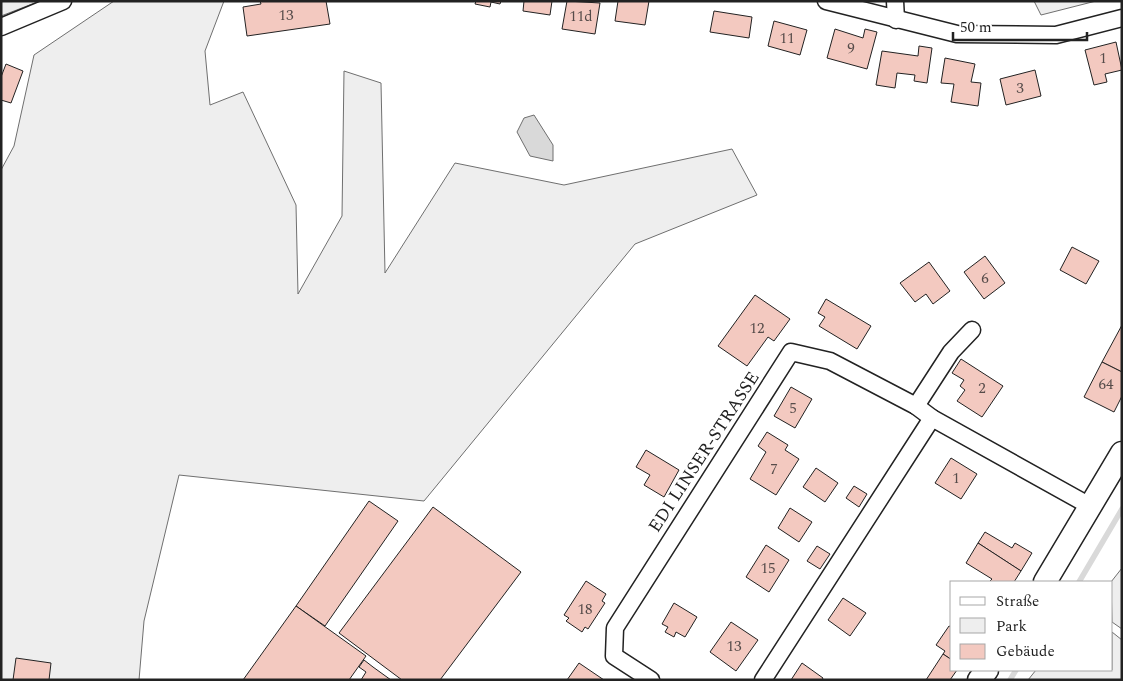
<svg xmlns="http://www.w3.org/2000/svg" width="1123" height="681" font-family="Spectral,serif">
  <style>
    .green { fill: #eee; stroke: #6f6f6f }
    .water { fill: #d9d9d9; stroke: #6f6f6f }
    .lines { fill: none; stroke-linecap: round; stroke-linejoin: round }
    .stream { stroke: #d9d9d9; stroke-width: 5.5 }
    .building { fill: #f3c9c0; stroke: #222 }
    .minor-casing { stroke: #222; stroke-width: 19 }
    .secondary-casing { stroke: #222; stroke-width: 25 }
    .minor { stroke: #fff; stroke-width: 16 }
    .secondary { stroke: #fff; stroke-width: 22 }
    .labels { text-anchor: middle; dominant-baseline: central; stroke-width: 4; stroke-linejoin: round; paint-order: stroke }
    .number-label { font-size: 15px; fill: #564c4a }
    .street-label { font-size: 18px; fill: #222; stroke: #fff }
  </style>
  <rect width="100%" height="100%" fill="#fff"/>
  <g class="green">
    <polygon points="1,1 40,1 1,16"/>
    <polygon points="114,1 224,1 205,51 210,105 243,92 296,205 298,294 342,216 344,71 381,83 385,273 455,163 564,185 732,149 757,195 635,244 424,501 179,475 144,621 139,680 1,680 1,170 14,146 34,55"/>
    <polygon points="1034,1 1096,1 1041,15"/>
    <polygon points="1122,568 1122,629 1112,622 1111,582"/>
    <polygon points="1112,632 1122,640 1122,680 1028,680 1036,670 1112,670"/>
  </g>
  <polygon class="water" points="534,115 553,145 553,161 530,156 517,132 524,118"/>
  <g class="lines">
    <g class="stream">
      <polyline points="1079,582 1122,509"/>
      <polyline points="1010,680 1016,670"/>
    </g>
  </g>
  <g class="building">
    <polygon points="260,1 326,1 330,24 247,36 243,7 261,4"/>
    <polygon points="476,1 501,1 500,4 491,2 490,7 475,4"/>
    <polygon points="524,1 552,1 550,15 523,11"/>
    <polygon points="567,1 600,3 595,34 562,29"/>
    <polygon points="618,1 649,1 645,25 615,21"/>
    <polygon points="714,11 752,17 749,38 710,32"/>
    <polygon points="774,21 807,30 800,55 768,46"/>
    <polygon points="835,29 863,38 865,29 877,32 867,69 827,58"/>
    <polygon points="1116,42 1122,70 1105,74 1107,82 1094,85 1085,50"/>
    <polygon points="919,46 932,48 927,83 914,81 915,75 897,73 895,88 876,85 882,51 918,56"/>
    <polygon points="945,58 975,64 971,82 981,83 978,106 951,102 954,84 941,83"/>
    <polygon points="6,64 23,71 11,103 1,100 1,77"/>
    <polygon points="1035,70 1041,96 1006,105 1000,79"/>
    <polygon points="1072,247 1099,261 1086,284 1060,270"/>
    <polygon points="985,256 1005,283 984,299 964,272"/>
    <polygon points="929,262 950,291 933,304 926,294 915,302 900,283"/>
    <polygon points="755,295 790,319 774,341 768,337 747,366 718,346"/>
    <polygon points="826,299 871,326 857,349 819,326 825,317 818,313"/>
    <polygon points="1122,325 1122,372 1102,362"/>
    <polygon points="961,359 1003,386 982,417 957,401 965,390 960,386 964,380 952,373"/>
    <polygon points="1102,362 1122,372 1122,396 1114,412 1084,397"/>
    <polygon points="791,387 812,399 795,428 774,416"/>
    <polygon points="767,432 788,445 785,450 799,459 776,495 750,479 766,452 758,446"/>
    <polygon points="646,450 679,470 664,497 644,485 650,475 636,467"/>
    <polygon points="951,458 977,474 961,499 935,483"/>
    <polygon points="816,468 838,483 825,502 803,487"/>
    <polygon points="854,486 867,494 859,507 846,498"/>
    <polygon points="369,501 398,521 325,626 296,606"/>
    <polygon points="433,507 521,572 440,680 402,680 339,633"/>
    <polygon points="790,508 812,522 799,542 778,528"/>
    <polygon points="985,532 1012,548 1015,543 1032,553 1021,571 978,543"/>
    <polygon points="978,543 1021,571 1014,582 989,582 992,579 966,563"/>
    <polygon points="766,545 789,560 769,592 746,577"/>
    <polygon points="817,546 830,554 820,569 807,561"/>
    <polygon points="586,581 606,594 602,601 605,603 588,629 585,627 582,632 566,621 569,618 564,615"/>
    <polygon points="843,598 866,613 850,636 828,620"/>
    <polygon points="674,603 697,617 685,637 676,632 674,637 665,632 668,627 662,624"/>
    <polygon points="296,606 366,656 349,680 243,680"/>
    <polygon points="731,622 758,640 736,671 710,652"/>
    <polygon points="949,626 952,627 952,660 943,654 945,651 936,645"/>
    <polygon points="943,654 952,660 952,670 957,670 950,680 926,680"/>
    <polygon points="16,658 51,663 49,680 13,680"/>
    <polygon points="364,660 373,667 391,680 361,680 366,672 359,667"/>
    <polygon points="579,663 604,680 567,680"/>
    <polygon points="802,663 823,678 822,680 791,680"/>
  </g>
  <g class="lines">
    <g class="minor-casing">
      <g id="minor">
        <polyline points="826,1 957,34 1056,35 1122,18"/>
        <polyline points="895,1 896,20"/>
        <polyline points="1,27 63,1"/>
        <polyline points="916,406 951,352 972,330"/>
        <polyline points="651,680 614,656 615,628 791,352 830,361 916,406 932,418 1090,506"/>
        <polyline points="763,680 932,418"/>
      </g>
    </g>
    <g class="secondary-casing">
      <g id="secondary">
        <polyline points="1045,582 1122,453"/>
        <polyline points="979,680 987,670"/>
      </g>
    </g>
    <use href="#minor" class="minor"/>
    <use href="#secondary" class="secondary"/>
  </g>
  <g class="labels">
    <g class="number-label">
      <text x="286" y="15">13</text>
      <text x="581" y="16">11d</text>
      <text x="787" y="38">11</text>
      <text x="851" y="48">9</text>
      <text x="1103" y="58">1</text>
      <text x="1020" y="88">3</text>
      <text x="985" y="278">6</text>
      <text x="757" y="328">12</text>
      <text x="1106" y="384">64</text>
      <text x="982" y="388">2</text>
      <text x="793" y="408">5</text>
      <text x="774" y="469">7</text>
      <text x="956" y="478">1</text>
      <text x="768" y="568">15</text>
      <text x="585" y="609">18</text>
      <text x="734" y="646">13</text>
    </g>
    <g class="street-label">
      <text transform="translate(704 452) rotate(-57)">EDI LINSER-STRASSE</text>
    </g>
  </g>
  <rect width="1123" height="681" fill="none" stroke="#222222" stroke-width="5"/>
  <rect x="950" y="581" width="162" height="90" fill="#ffffff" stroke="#a7a7a7"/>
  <rect x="960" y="597" width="25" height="8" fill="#ffffff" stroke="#a7a7a7"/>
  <text x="996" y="606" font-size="15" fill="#222222">Straße</text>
  <rect x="960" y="618" width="25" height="15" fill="#eeeeee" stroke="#a7a7a7"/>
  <text x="996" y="631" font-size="15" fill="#222222">Park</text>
  <rect x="960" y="644" width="25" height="15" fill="#f3c9c0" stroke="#a7a7a7"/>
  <text x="996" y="656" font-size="15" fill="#222222">Gebäude</text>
  <path d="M953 32v8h134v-8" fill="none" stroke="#222222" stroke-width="2.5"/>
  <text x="960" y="32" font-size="15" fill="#222222" stroke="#ffffff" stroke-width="4" paint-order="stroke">50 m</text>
</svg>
